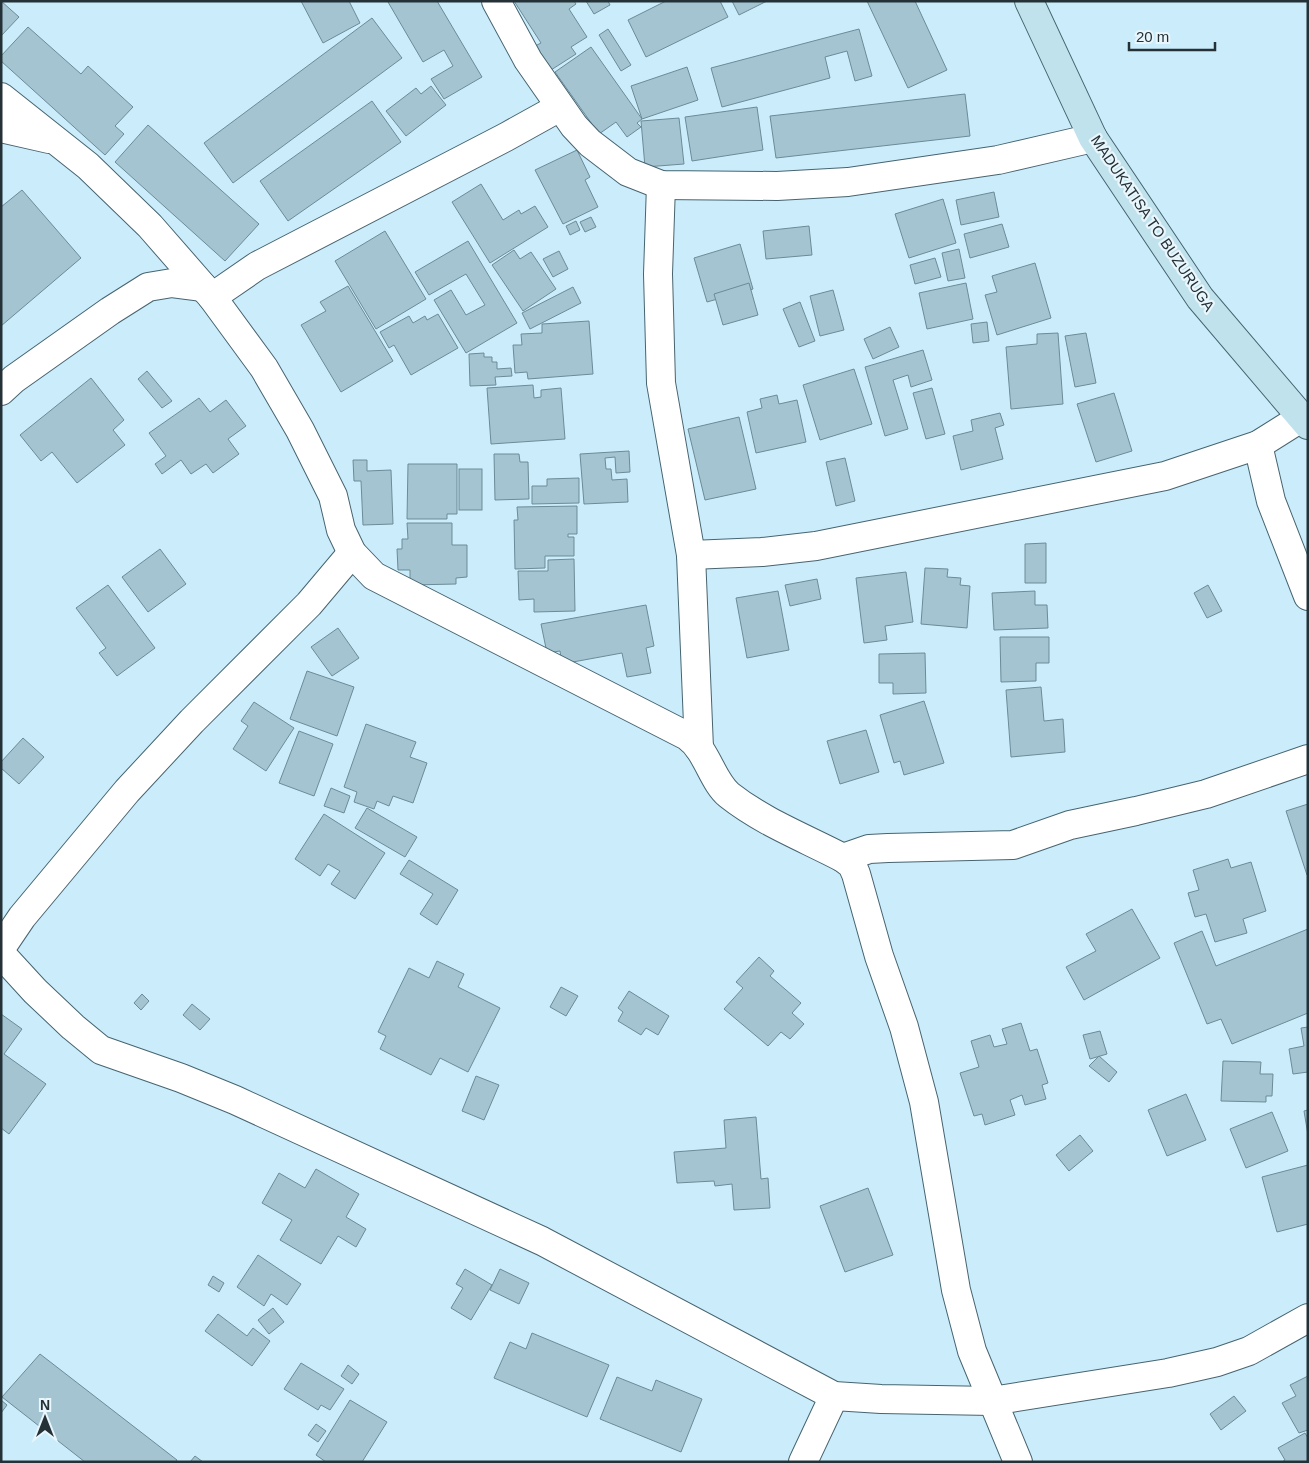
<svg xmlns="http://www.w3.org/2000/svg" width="1309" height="1463" font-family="Arial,sans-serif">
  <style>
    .building { fill: #a4c4d2; stroke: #6c8b98 }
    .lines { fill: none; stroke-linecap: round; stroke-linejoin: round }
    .minor-casing { stroke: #466470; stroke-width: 30 }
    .secondary-casing { stroke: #466470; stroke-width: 30 }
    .minor { stroke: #fff; stroke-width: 28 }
    .secondary { stroke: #c0e2ed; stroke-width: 28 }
    .labels { text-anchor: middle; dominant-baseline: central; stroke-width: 4.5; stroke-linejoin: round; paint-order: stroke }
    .street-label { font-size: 15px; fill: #243136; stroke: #e9f6fc }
  </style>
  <rect width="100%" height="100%" fill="#cbedfb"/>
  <g class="building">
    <polygon points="1,1 19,17 1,36"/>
    <polygon points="301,1 349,1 360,23 323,43"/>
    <polygon points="390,1 437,1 482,77 444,99 431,79 453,66 444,50 423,62 388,2"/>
    <polygon points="514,1 574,1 576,4 569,9 587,37 571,47 576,54 551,70 535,46 541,43"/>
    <polygon points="586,1 608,1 610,5 594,14"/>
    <polygon points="666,1 720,1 728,17 646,57 628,20"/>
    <polygon points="732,1 767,1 739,15"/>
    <polygon points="867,1 915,1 947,70 908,88"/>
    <polygon points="372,18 402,58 233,183 204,143"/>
    <polygon points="28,27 81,74 88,66 133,107 115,126 124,134 105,155 1,61 1,56"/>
    <polygon points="608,29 631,65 621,71 599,35"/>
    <polygon points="859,29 872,76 855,81 847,51 825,57 830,78 722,107 711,68"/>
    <polygon points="591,47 642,119 637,123 641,127 627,137 616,122 599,134 555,72"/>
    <polygon points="687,67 698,100 642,119 631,86"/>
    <polygon points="431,86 446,105 406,136 386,111 416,88 421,94"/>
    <polygon points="965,94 970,136 776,158 770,116"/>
    <polygon points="372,101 401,142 288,221 260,181"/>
    <polygon points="757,107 763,150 692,161 685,117"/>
    <polygon points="679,118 684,164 645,167 641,121"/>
    <polygon points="148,125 259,224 225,261 115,162"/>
    <polygon points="577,150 590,177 585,180 598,207 563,224 535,170"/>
    <polygon points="481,184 503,220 519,210 521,214 535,206 548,227 490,263 452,202"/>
    <polygon points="22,190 81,258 1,326 1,207"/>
    <polygon points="994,192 999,217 961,225 956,200"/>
    <polygon points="943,199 956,243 909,258 895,214"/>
    <polygon points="591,217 596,227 585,232 580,222"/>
    <polygon points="576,221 580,230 570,235 566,226"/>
    <polygon points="1002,224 1009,247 970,258 964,234"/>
    <polygon points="809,226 812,255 766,259 763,231"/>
    <polygon points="385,231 426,299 376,329 335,261"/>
    <polygon points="468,241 517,323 466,353 434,300 451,290 466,315 485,305 466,274 429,295 415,272"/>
    <polygon points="740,244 753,289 707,302 694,258"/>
    <polygon points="959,249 965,278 948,281 942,253"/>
    <polygon points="514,250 520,259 531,252 556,289 523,311 492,265"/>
    <polygon points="559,251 568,269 553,277 543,259"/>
    <polygon points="935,258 941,277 915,284 910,265"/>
    <polygon points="1035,263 1051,318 997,335 985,295 997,292 992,276"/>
    <polygon points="749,283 758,315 723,325 714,294"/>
    <polygon points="966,283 973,319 927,329 919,293"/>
    <polygon points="348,286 393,361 341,392 301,325 326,311 320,302"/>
    <polygon points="573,287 581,303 530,329 522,313"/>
    <polygon points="833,290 844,330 820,336 810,296"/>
    <polygon points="800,302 815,341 799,347 783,309"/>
    <polygon points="438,314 458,348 411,375 394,345 389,348 380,332 409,316 413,323 425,316 427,320"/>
    <polygon points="589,321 593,374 528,379 527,372 515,373 513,345 522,345 521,334 542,333 542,324"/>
    <polygon points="987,322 989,341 973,343 971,324"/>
    <polygon points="890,327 899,347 873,359 864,339"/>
    <polygon points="1058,333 1063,404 1011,409 1006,347 1037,344 1037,334"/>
    <polygon points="1086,333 1096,383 1075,387 1065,336"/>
    <polygon points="923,350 932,380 911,387 908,375 893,380 908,429 885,436 865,367"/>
    <polygon points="484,353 484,357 492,357 492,362 497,362 497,369 511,368 512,376 495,377 496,385 470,386 469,354"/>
    <polygon points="854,369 872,424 820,440 803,385"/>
    <polygon points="147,371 172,401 162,408 138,379"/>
    <polygon points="91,378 124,420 113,430 125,445 77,483 52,452 41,461 20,435"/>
    <polygon points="533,385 534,398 541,397 541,390 561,388 565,439 491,444 487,388"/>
    <polygon points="932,388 945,434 926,439 913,393"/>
    <polygon points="1114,393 1132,451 1096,462 1077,404"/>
    <polygon points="777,395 779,404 797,400 806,442 756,453 747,412 762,408 760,399"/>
    <polygon points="199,398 210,412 226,400 246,426 228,439 239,454 213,473 206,464 191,474 181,460 162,474 155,464 166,456 149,433"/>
    <polygon points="1000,413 1004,425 995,428 1003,459 961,470 953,436 973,431 971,420"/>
    <polygon points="739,417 756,489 705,500 688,429"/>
    <polygon points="629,451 630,472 616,473 615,457 605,458 606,469 611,469 612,480 627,479 628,502 584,504 580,454"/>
    <polygon points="494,454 519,454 520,462 528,462 529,499 495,500"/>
    <polygon points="845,458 855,501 836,506 826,462"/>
    <polygon points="353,460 367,460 367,471 391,470 393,524 363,525 361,481 354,481"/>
    <polygon points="408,464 457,464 457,514 447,514 447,519 407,519"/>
    <rect x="459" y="469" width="23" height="41"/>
    <polygon points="579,478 579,503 532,504 532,486 547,486 547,479"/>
    <polygon points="577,506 577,534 568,534 568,537 574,537 574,556 545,556 545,568 515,569 514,520 518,520 517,507"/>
    <polygon points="407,523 452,523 452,545 467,545 467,577 456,578 456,584 410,585 410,570 398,570 397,549 402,549 402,539 408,539"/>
    <polygon points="1046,543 1046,583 1025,583 1025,544"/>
    <polygon points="160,549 186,584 148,612 122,577"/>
    <polygon points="574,559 575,611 534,612 534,599 519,600 518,571 548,571 548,560"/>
    <polygon points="925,568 948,569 947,577 961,578 960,585 970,586 967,628 921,624"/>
    <polygon points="906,572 913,622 885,626 887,640 864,643 856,578"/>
    <polygon points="817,579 821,599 790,606 785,585"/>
    <polygon points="108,585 155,648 117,676 99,653 106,648 76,608"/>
    <polygon points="1208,585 1222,611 1207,618 1194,593"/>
    <polygon points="778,591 789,650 747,658 736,598"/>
    <polygon points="1035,591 1035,605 1047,605 1048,628 994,630 992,593"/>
    <polygon points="646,605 654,646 646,648 651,673 627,677 622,653 562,664 560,651 547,653 541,624"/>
    <polygon points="338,628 359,658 332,676 311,647"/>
    <polygon points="1000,637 1049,637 1049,663 1036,663 1036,681 1001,682"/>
    <polygon points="925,653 926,693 893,694 893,683 879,683 879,654"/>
    <polygon points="307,671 354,687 337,736 290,719"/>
    <polygon points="1041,687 1044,721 1063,719 1065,752 1011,757 1006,690"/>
    <polygon points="924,701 944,763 904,775 900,761 894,763 880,715"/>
    <polygon points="254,702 294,728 266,771 233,749 248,726 241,721"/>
    <polygon points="366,724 416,742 410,757 427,763 413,803 393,796 389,806 377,801 374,809 354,802 357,792 344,787"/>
    <polygon points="866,730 879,772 840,784 827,741"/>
    <polygon points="299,731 333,744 314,796 279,783"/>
    <polygon points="23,738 44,757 19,784 1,768 1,762"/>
    <polygon points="331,788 350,796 344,813 324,806"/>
    <polygon points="1308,804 1308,875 1307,875 1286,811"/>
    <polygon points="367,808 417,837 405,857 355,828"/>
    <polygon points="324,814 385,853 355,899 331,884 340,871 328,864 320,876 295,859"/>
    <polygon points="1228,859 1231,868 1251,862 1266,911 1243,919 1247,933 1215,942 1206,914 1195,917 1188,893 1199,890 1193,870"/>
    <polygon points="409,860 458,890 437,925 420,914 433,894 400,874"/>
    <polygon points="1132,909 1160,958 1084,1000 1066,967 1096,951 1086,934"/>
    <polygon points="1308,929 1308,1013 1232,1044 1221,1019 1207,1024 1174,943 1202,931 1216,966"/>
    <polygon points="759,957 774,971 770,976 801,1003 792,1013 804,1024 790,1039 781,1032 768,1046 724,1009 743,988 736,982"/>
    <polygon points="437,961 464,974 458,987 500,1008 468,1072 440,1058 431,1075 380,1049 386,1036 378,1032 409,968 429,978"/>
    <polygon points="561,987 578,996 566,1016 550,1007"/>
    <polygon points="629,991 669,1016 658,1035 646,1028 641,1035 618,1021 623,1012 618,1008"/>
    <polygon points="142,994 149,1001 141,1010 134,1003"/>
    <polygon points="192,1004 210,1019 200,1030 183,1015"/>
    <polygon points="1,1014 22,1029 4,1054 46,1084 9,1134 1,1128"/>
    <polygon points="1021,1023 1030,1051 1037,1049 1048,1083 1042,1085 1046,1099 1025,1105 1022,1095 1010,1100 1015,1115 985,1125 982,1114 974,1116 960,1073 979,1067 971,1041 990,1035 994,1047 1007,1044 1002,1029"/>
    <polygon points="1308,1027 1308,1072 1293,1074 1289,1049 1304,1046 1301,1028"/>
    <polygon points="1100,1031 1107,1054 1090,1059 1083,1035"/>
    <polygon points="1099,1056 1117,1072 1109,1082 1089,1066"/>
    <polygon points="1223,1061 1261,1062 1260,1074 1273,1074 1272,1096 1266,1096 1266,1102 1221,1101"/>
    <polygon points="476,1076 499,1085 484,1120 462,1111"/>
    <polygon points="1186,1094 1206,1140 1167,1156 1148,1110"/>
    <polygon points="1308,1110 1308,1135 1304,1111"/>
    <polygon points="1272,1112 1288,1151 1246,1168 1230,1129"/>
    <polygon points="756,1117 761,1179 768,1178 770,1208 734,1210 732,1184 715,1186 714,1181 677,1183 674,1152 726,1148 724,1120"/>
    <polygon points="1080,1135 1093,1151 1069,1171 1056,1155"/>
    <polygon points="1308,1165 1308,1224 1277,1232 1262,1177"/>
    <polygon points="316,1169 359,1194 346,1217 366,1229 356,1247 338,1236 321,1264 280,1240 292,1220 262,1203 279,1173 305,1188"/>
    <polygon points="868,1188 893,1255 845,1272 820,1206"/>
    <polygon points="258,1255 301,1284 287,1305 271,1294 264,1306 237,1287"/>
    <polygon points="465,1269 492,1285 471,1320 451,1308 463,1288 456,1284"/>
    <polygon points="500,1269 529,1283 519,1304 490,1290"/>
    <polygon points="213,1276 224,1283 219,1292 208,1285"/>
    <polygon points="273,1308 284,1322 269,1334 258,1320"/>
    <polygon points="218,1314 247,1336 253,1328 270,1341 252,1366 205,1331"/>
    <polygon points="532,1333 609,1365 587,1417 494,1378 510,1342 526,1349"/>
    <polygon points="40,1354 177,1460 176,1462 85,1462 2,1397"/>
    <polygon points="301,1363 344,1389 330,1410 321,1405 318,1410 284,1389"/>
    <polygon points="348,1365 359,1374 352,1384 341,1376"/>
    <polygon points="1308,1376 1308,1430 1299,1433 1282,1403 1296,1396 1290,1385"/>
    <polygon points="617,1377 652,1391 656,1380 702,1399 681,1452 600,1419"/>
    <polygon points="1234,1396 1246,1411 1221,1430 1210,1414"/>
    <polygon points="1,1400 7,1405 1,1413"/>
    <polygon points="350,1400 387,1422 362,1462 326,1462 316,1455"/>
    <polygon points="316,1424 326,1431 318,1442 308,1435"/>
    <polygon points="1305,1433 1308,1438 1308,1462 1282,1462 1285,1460 1278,1448"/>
    <polygon points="195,1456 203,1462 190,1462"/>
  </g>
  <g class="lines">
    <g class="minor-casing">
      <g id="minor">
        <polyline points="496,1 528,60 574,126 590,143 628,172 661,185 777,186 848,182 998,160 1093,138"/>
        <path d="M1,97L88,166L150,226L212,297L264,368L300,430L333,496L341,530L352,553L374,576L687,736C707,750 712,781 729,795C763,822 805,838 843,858L852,865L856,874L879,956L904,1027L924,1102L956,1290L972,1351L1018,1462"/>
        <polyline points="1,128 49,139"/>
        <polyline points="661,185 658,274 661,383 691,555 699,748"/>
        <polyline points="212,297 257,266 506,137 560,107"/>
        <polyline points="1,391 14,379 110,311 148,287 172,283 203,287"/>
        <polyline points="1258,445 1271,501 1308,596"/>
        <polyline points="691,555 762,552 816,546 1165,476 1258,445 1301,418"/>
        <polyline points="843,858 869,849 888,848 1013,845 1070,825 1136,811 1206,794 1308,759"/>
        <polyline points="1,948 22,917 127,791 192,721 309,604 352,553"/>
        <polyline points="1,954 35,991 73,1027 101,1050 181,1078 235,1100 542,1241 834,1396 881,1399 992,1401 1168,1373 1217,1362 1249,1351 1308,1318"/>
        <polyline points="803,1462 834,1396"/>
      </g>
    </g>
    <g class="secondary-casing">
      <polyline id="secondary" points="1029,1 1093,138 1200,298 1308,425"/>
    </g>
    <use href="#minor" class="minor"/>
    <use href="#secondary" class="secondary"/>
  </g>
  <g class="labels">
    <g class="street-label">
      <text transform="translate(1153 223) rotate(56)">MADUKATISA TO BUZURUGA</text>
    </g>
  </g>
  <rect width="1309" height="1463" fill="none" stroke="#243136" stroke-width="5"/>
  <g transform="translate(45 1418)" stroke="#e9f6fc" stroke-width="4" paint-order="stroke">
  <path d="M0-4L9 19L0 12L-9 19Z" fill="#243136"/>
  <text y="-8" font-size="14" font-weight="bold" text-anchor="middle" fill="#243136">N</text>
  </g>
  <path d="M1129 42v8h86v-8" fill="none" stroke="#243136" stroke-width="2.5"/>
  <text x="1136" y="42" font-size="15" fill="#243136" stroke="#e9f6fc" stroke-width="4" paint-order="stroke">20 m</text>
</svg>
